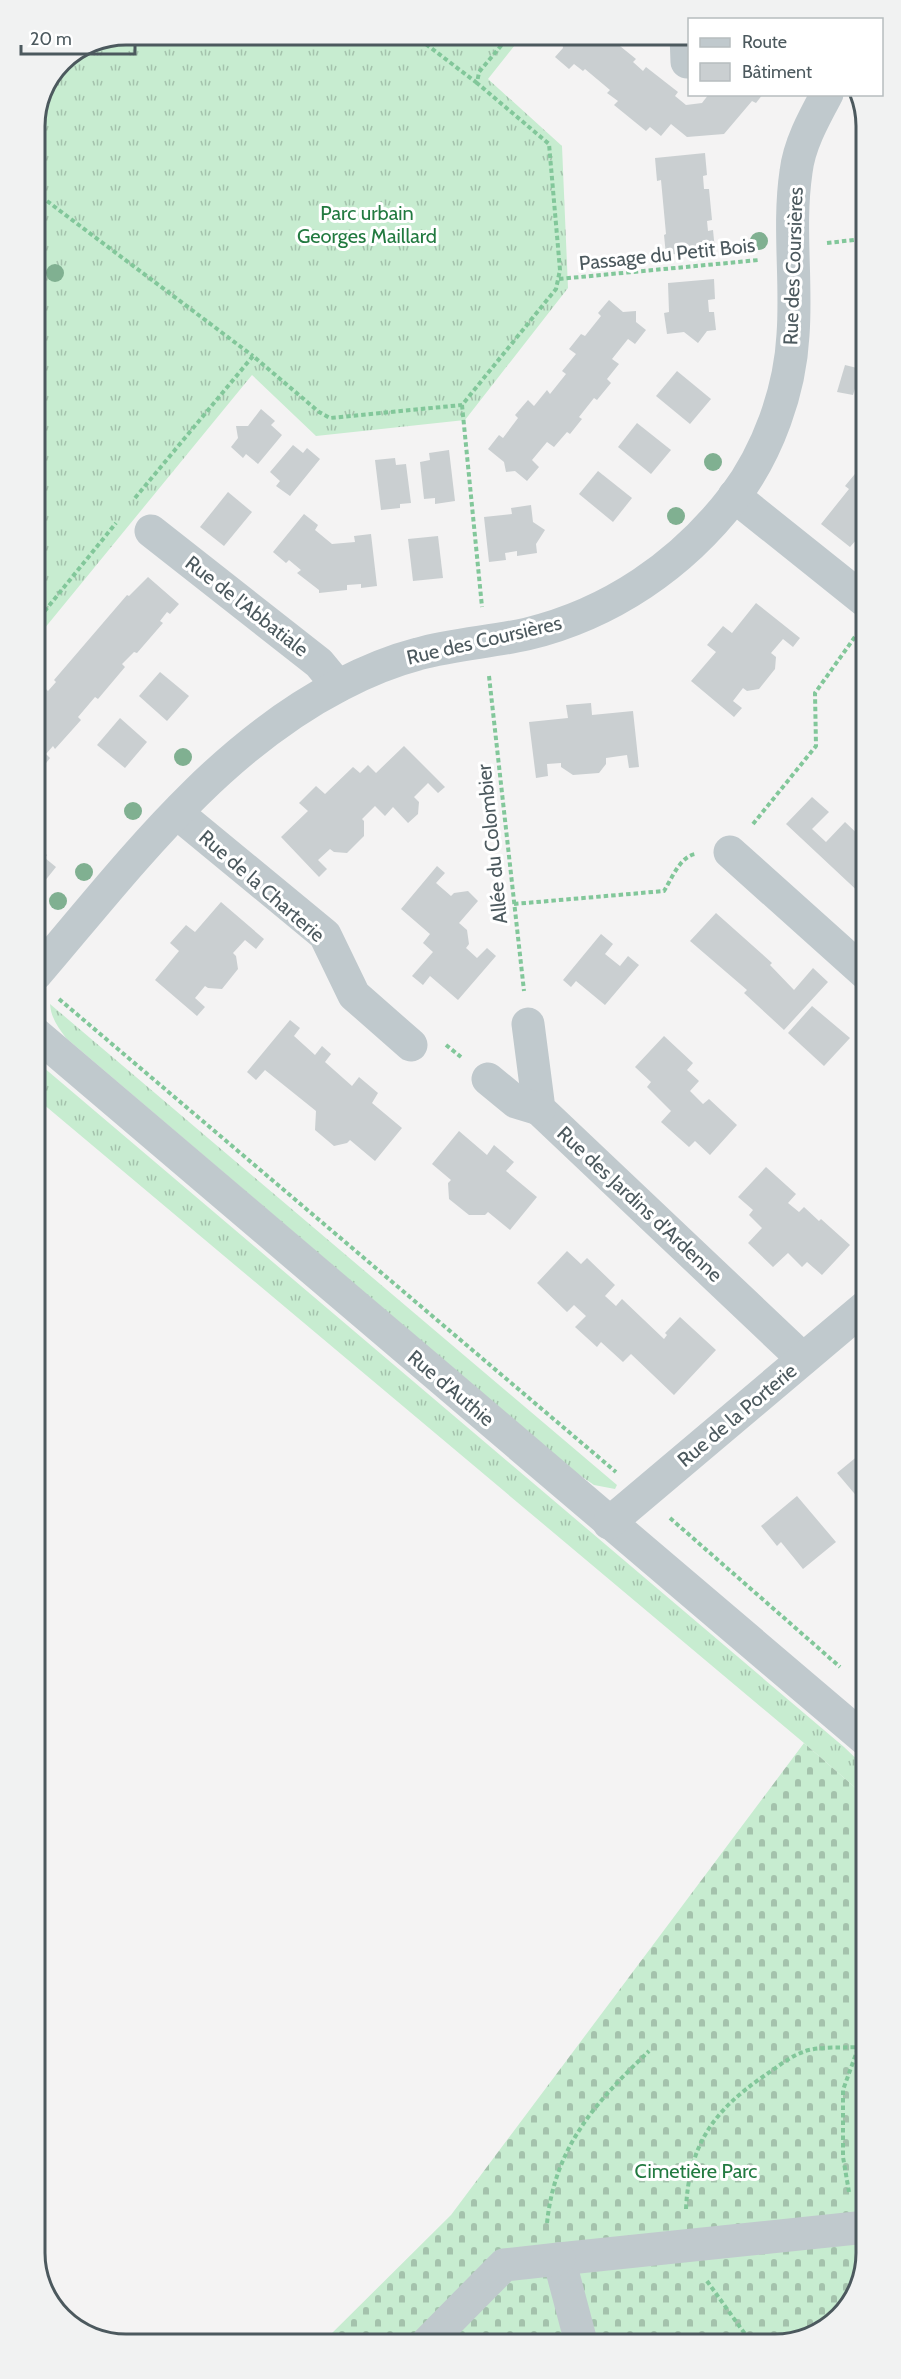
<svg xmlns="http://www.w3.org/2000/svg" width="901" height="2379" font-family="Cabin,sans-serif">
  <style>
    .grass { fill: url(#grass-tufts) }
    .cemetery { fill: url(#cemetery-stones) }
    .building { fill: #cacfd1 }
    .lines { fill: none; stroke-linecap: round; stroke-linejoin: round }
    .path { stroke: #82c79a; stroke-width: 4; stroke-dasharray: 4.5 3; stroke-linecap: butt }
    .minor { stroke: #c0c9cd; stroke-width: 33 }
    .tree { fill: #80b091 }
    .labels { text-anchor: middle; dominant-baseline: central; stroke-width: 6; stroke-linejoin: round; paint-order: stroke }
    .park-label { font-size: 20px; fill: #227a40; stroke: #fff }
    .street-label { font-size: 20px; fill: #4c595e; stroke: #fff }
    .rim { fill: none; stroke: #4c595e; stroke-width: 3 }
  </style>
  <defs>
    <pattern id="grass-tufts" width="24" height="20" patternUnits="userSpaceOnUse" patternTransform="scale(1.5)"><rect width="24" height="20" fill="#c7ecd0"/><path d="M3 7l-1-3M5 7V3M7 7l1-3M15 17l-1-3M17 17v-4M19 17l1-3" fill="none" stroke="#a4c2ac"/></pattern>
    <pattern id="cemetery-stones" width="16" height="16" patternUnits="userSpaceOnUse" patternTransform="scale(1.5)"><rect width="16" height="16" fill="#c7ecd0"/><path d="M2 7V4a2 2 0 0 1 4 0v3zM10 15v-3a2 2 0 0 1 4 0v3z" fill="#a4c2ac"/></pattern>
  </defs>
  <rect width="100%" height="100%" fill="#f4f3f3"/>
  <g class="grass">
    <polygon points="126,35 523,35 488,79 562,146 568,288 465,420 316,436 252,375 35,640 35,120 62,61"/>
    <path d="M50,1004L617,1485L615,1489L594,1485L575,1472L66,1038C58,1027 51,1018 50,1004Z"/>
    <polygon points="36,1061 844,1747 866,1768 866,1797 804,1743 36,1098"/>
  </g>
  <polygon class="cemetery" points="804,1743 866,1797 866,2253 847,2309 799,2341 322,2343 451,2215"/>
  <g class="building">
    <polygon points="561,35 599,35 607,42 610,38 636,59 633,62 643,71 646,67 678,92 675,96 686,105 702,103 709,94 763,94 756,103 752,101 724,134 687,137 671,124 661,136 650,127 646,131 614,105 618,101 607,93 610,90 585,69 583,71 574,64 569,69 555,57 563,48"/>
    <polygon points="705,153 707,175 703,176 704,189 709,189 712,220 707,221 708,231 713,230 715,250 666,255 664,235 666,234 661,180 657,181 655,158"/>
    <polygon points="714,279 715,299 708,300 709,312 714,312 716,330 707,331 698,343 684,332 667,334 664,313 669,312 668,283"/>
    <polygon points="609,300 623,312 636,311 636,322 646,330 635,344 628,339 612,359 619,364 607,379 611,383 597,400 594,398 579,417 582,419 570,434 567,432 554,447 547,442 532,460 539,467 527,481 515,471 506,472 504,462 488,449 499,435 503,438 518,418 515,415 528,400 534,406 547,390 550,394 566,374 562,371 576,354 569,349 581,334 585,336 601,316 598,313"/>
    <polygon points="845,365 861,369 853,395 837,392"/>
    <polygon points="677,371 711,399 690,424 656,396"/>
    <polygon points="261,409 275,421 271,425 282,435 258,464 246,454 243,458 231,447 238,438 236,426 248,426"/>
    <polygon points="637,423 671,450 651,474 618,447"/>
    <polygon points="293,445 303,453 307,448 320,459 290,496 276,486 280,481 270,472"/>
    <polygon points="449,450 455,501 435,504 435,498 424,499 420,462 430,460 429,453"/>
    <polygon points="395,458 396,465 406,464 411,503 400,504 400,508 381,510 375,460"/>
    <polygon points="864,463 864,531 850,547 821,524 849,489 845,486"/>
    <polygon points="598,471 632,498 613,522 579,494"/>
    <polygon points="228,492 252,512 224,546 200,527"/>
    <polygon points="531,505 533,522 545,530 536,544 537,553 517,556 517,551 505,553 506,560 489,562 484,517 512,514 511,508"/>
    <polygon points="304,514 318,525 315,530 332,544 355,542 354,536 371,534 377,586 361,588 361,584 347,585 347,590 319,593 319,590 297,573 301,570 289,560 286,563 273,552"/>
    <polygon points="438,536 443,578 413,581 408,539"/>
    <polygon points="148,577 179,604 170,614 167,612 160,621 163,623 137,653 134,652 122,664 125,667 98,699 95,697 78,717 81,720 55,749 53,746 46,754 50,758 36,776 35,699 45,688 48,691 56,682 54,680 127,595 129,596"/>
    <polygon points="756,603 800,638 793,647 783,639 771,653 776,657 775,669 759,689 747,691 743,688 733,701 742,708 734,717 691,681 716,652 707,645 723,626 732,633"/>
    <polygon points="160,672 189,696 167,721 139,696"/>
    <polygon points="591,703 592,715 633,711 639,767 629,768 627,755 606,758 606,764 599,773 573,775 561,767 561,763 547,764 548,776 536,778 529,722 568,718 566,705"/>
    <polygon points="120,718 147,742 125,768 97,745"/>
    <polygon points="404,746 445,787 438,793 428,783 414,797 419,802 418,814 408,823 393,807 385,816 375,806 362,819 364,821 364,836 347,853 334,852 330,849 318,860 327,869 319,877 281,837 308,811 299,803 316,786 325,794 353,767 360,773 368,765 376,773"/>
    <polygon points="812,797 829,812 812,829 826,842 845,822 864,840 864,897 786,824"/>
    <polygon points="36,846 47,855 45,858 56,867 36,892"/>
    <polygon points="437,866 445,873 436,883 451,896 454,893 468,891 478,901 459,923 467,930 469,944 466,948 477,958 487,948 496,956 458,1000 430,976 423,985 412,976 433,952 423,943 430,934 401,909"/>
    <polygon points="221,902 264,939 256,949 245,940 233,953 236,956 238,969 222,989 208,988 205,986 195,998 205,1007 197,1016 155,980 179,951 170,943 186,925 195,932"/>
    <polygon points="716,913 772,963 770,965 794,990 813,968 828,982 784,1030 744,993 747,990 690,941"/>
    <polygon points="601,934 613,944 605,954 620,966 628,956 639,965 605,1005 576,981 571,987 563,980"/>
    <polygon points="812,1006 850,1038 824,1066 788,1033"/>
    <polygon points="290,1020 300,1028 294,1036 315,1055 322,1046 331,1054 325,1062 352,1086 359,1077 378,1093 372,1103 402,1128 375,1161 350,1140 347,1143 334,1146 315,1130 316,1111 265,1070 256,1080 247,1072"/>
    <polygon points="664,1036 693,1063 687,1070 699,1081 690,1091 703,1104 709,1099 737,1125 710,1155 695,1141 689,1147 661,1122 671,1111 647,1087 651,1082 635,1067"/>
    <polygon points="459,1131 487,1155 494,1145 514,1162 506,1171 537,1197 510,1230 488,1212 485,1215 469,1215 449,1199 448,1183 451,1180 432,1164"/>
    <polygon points="766,1167 796,1194 788,1203 799,1212 804,1207 819,1221 821,1219 850,1245 822,1275 807,1262 802,1267 788,1253 773,1267 748,1243 762,1228 749,1215 753,1210 738,1197"/>
    <polygon points="567,1251 581,1264 587,1258 615,1285 605,1296 616,1306 622,1299 664,1339 667,1335 665,1333 680,1317 716,1350 674,1395 631,1354 623,1362 601,1342 597,1347 575,1327 586,1316 574,1305 567,1312 537,1283"/>
    <polygon points="865,1450 865,1506 837,1473"/>
    <polygon points="797,1496 836,1542 803,1569 781,1542 777,1546 761,1526"/>
  </g>
  <g class="lines">
    <g class="path">
      <polyline points="414,35 477,83"/>
      <polyline points="35,192 253,356"/>
      <polyline points="827,243 863,239"/>
      <polyline points="559,279 759,260"/>
      <polyline points="462,405 482,607"/>
      <polyline points="135,498 253,356 319,412 330,418 462,405 556,289 560,270 549,144 477,83 479,72 510,35"/>
      <polyline points="35,623 116,523"/>
      <polyline points="489,676 524,991"/>
      <polyline points="753,824 816,746 815,693 857,634"/>
      <path d="M514,904L664,891C672,878 680,857 695,854"/>
      <polyline points="59,999 616,1472"/>
      <polyline points="446,1045 461,1057"/>
      <polyline points="670,1518 840,1667"/>
      <polyline points="849,2192 843,2157 843,2090 866,2026"/>
      <path d="M686,2209C689,2145 713,2111 764,2076C776,2068 789,2057 803,2052C816,2046 844,2048 858,2047"/>
      <path d="M547,2223C555,2146 596,2102 649,2051"/>
      <polyline points="707,2281 750,2341"/>
    </g>
    <g class="minor">
      <polyline points="686,35 687,62"/>
      <polyline points="734,496 864,600"/>
      <polyline points="151,531 319,663 338,686"/>
      <polyline points="177,813 325,935 354,995 411,1045"/>
      <polyline points="730,852 865,973"/>
      <path d="M36,974C126,869 214,750 340,685C365,672 391,661 418,654C453,644 491,642 527,634C610,614 682,565 734,497C768,452 790,391 793,335C797,281 788,226 796,172C799,145 814,118 827,94"/>
      <polyline points="528,1024 539,1109 803,1359"/>
      <polyline points="36,1034 866,1740"/>
      <polyline points="488,1079 516,1102 539,1109"/>
      <polyline points="609,1523 865,1307"/>
      <polyline points="581,2342 559,2259 866,2227"/>
      <polyline points="427,2343 504,2265 559,2259"/>
    </g>
  </g>
  <g class="tree">
    <circle cx="759" cy="241" r="9"/>
    <circle cx="55" cy="273" r="9"/>
    <circle cx="713" cy="462" r="9"/>
    <circle cx="676" cy="516" r="9"/>
    <circle cx="183" cy="757" r="9"/>
    <circle cx="133" cy="811" r="9"/>
    <circle cx="84" cy="872" r="9"/>
    <circle cx="58" cy="901" r="9"/>
  </g>
  <g class="labels">
    <g class="park-label">
      <text x="367" y="213">Parc urbain<tspan x="367" dy="23">Georges Maillard</tspan></text>
      <text x="696" y="2171">Cimetière Parc</text>
    </g>
    <g class="street-label">
      <text transform="translate(667 254) rotate(-6)">Passage du Petit Bois</text>
      <text transform="translate(793 266) rotate(-88)">Rue des Coursières</text>
      <text transform="translate(247 606) rotate(38)">Rue de l'Abbatiale</text>
      <text transform="translate(484 640) rotate(-13)">Rue des Coursières</text>
      <text transform="translate(492 844) rotate(-96)">Allée du Colombier</text>
      <text transform="translate(262 886) rotate(41)">Rue de la Charterie</text>
      <text transform="translate(640 1204) rotate(43)">Rue des Jardins d'Ardenne</text>
      <text transform="translate(451 1388) rotate(40)">Rue d'Authie</text>
      <text transform="translate(737 1415) rotate(-40)">Rue de la Porterie</text>
    </g>
  </g>
  <path d="M0 0H901V2379H0ZM126 45H775A81 81 0 0 1 856 126V2253A81 81 0 0 1 775 2334H126A81 81 0 0 1 45 2253V126A81 81 0 0 1 126 45Z" fill="#f1f2f2" fill-rule="evenodd"/>
  <path class="rim" d="M126 45H775A81 81 0 0 1 856 126V2253A81 81 0 0 1 775 2334H126A81 81 0 0 1 45 2253V126A81 81 0 0 1 126 45Z"/>
  <rect x="688" y="18" width="195" height="78" fill="#ffffff" stroke="#b7bdbf" stroke-width="1.5"/>
  <rect x="700" y="38" width="30" height="9" fill="#c0c9cd" stroke="#b7bdbf" stroke-width="1.5"/>
  <text x="742" y="48" font-size="18" fill="#4c595e">Route</text>
  <rect x="700" y="63" width="30" height="18" fill="#cacfd1" stroke="#b7bdbf" stroke-width="1.5"/>
  <text x="742" y="78" font-size="18" fill="#4c595e">Bâtiment</text>
  <path d="M21 45v9h114v-9" fill="none" stroke="#4c595e" stroke-width="3"/>
  <text x="30" y="45" font-size="18" fill="#4c595e" stroke="#ffffff" stroke-width="4.5" paint-order="stroke">20 m</text>
</svg>
